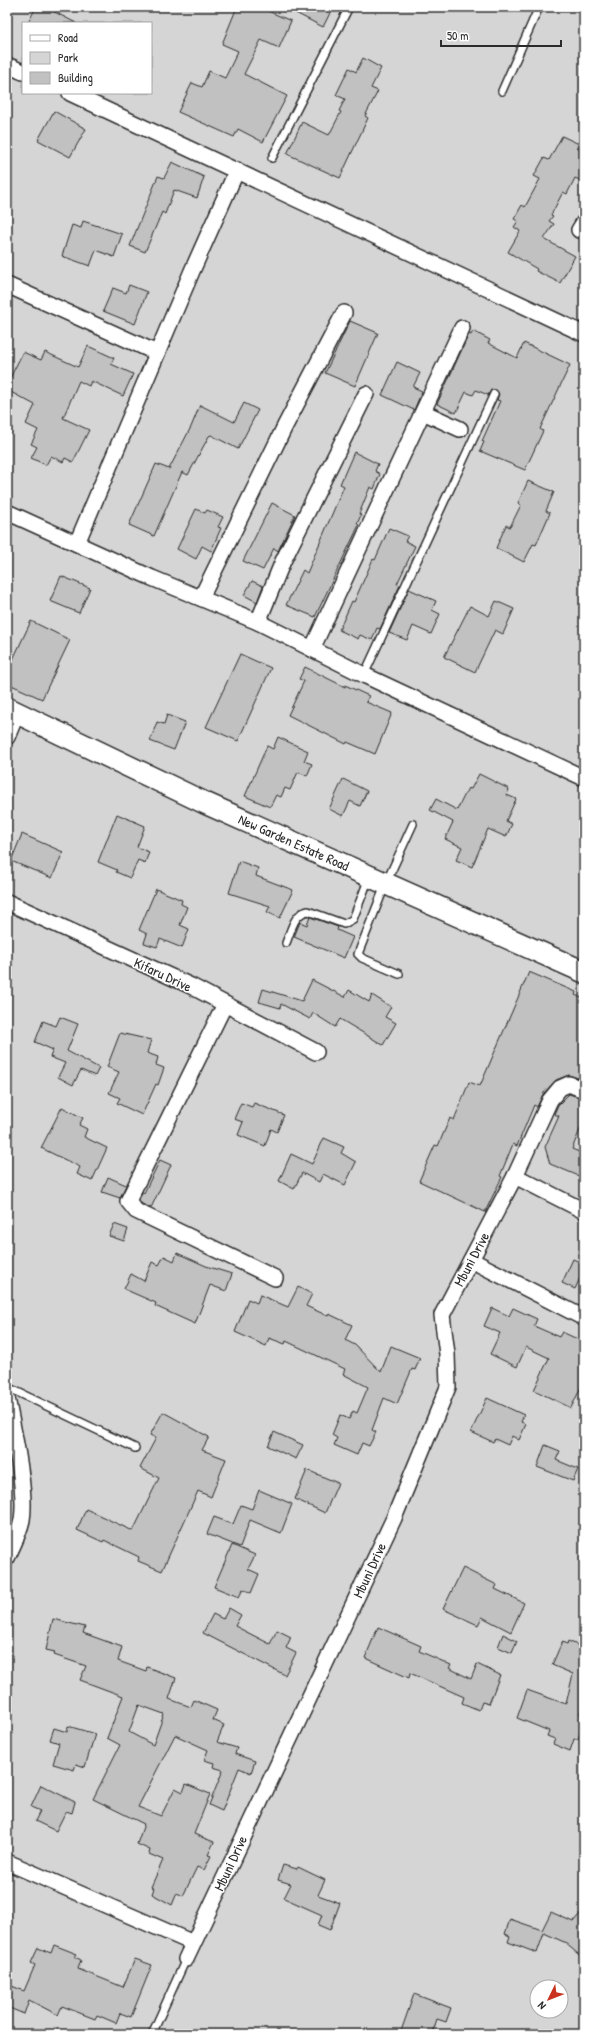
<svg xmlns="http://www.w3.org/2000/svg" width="591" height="2041" font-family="'Patrick Hand',sans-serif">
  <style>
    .green { fill: #d5d5d5; stroke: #808080; fill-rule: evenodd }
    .building { fill: #c1c1c1; stroke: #2b2b2b; fill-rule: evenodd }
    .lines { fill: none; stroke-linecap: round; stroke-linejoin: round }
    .lane-casing { stroke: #2b2b2b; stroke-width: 10 }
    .street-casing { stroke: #2b2b2b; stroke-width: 18 }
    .secondary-casing { stroke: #2b2b2b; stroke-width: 24 }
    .lane { stroke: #fff; stroke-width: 7 }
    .street { stroke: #fff; stroke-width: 15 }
    .secondary { stroke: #fff; stroke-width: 21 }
    .labels { text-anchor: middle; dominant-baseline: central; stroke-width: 3; stroke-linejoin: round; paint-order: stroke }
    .street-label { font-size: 14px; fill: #2b2b2b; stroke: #fff }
  </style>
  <rect width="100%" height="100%" fill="#f2f2f2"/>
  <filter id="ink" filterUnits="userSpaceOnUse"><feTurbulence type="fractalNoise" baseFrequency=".025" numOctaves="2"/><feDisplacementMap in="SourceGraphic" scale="8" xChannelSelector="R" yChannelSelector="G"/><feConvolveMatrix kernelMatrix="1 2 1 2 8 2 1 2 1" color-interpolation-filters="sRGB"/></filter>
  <g filter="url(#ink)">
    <path class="green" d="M7,7H584V2034H7ZM23,23H151V93H23ZM537,1987H561V2011H537Z"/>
    <g class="building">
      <polygon points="36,7 45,7 76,23 28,23"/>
      <polygon points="237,7 259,7 291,21 279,48 261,40 244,74 287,96 263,142 238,129 234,137 178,112 192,83 202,87 209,71 225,78 238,51 222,44"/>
      <polygon points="284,7 333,7 323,27"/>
      <polygon points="363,58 381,68 371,88 378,91 365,116 368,118 340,178 287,154 302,122 329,135 341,112 339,111 345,99 336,95 349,68 356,72"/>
      <polygon points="54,111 86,129 70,157 38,140"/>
      <polygon points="562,136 579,144 577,148 584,152 584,182 575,178 567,194 563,192 551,215 553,216 549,221 554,224 544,239 575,256 560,283 536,271 537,269 508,252 520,231 514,227 518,221 514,219 522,205 525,207 540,179 534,176 544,158 549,160"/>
      <polygon points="172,162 204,177 197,198 174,190 165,214 162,212 145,252 130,246 158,176 164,178"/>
      <polygon points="83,221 122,234 114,257 96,250 90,266 62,256 72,225 81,228"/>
      <polygon points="129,285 147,292 135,324 103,311 113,288 126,293"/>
      <polygon points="350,321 378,333 355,386 325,373"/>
      <polygon points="473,331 490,340 488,343 517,358 524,343 570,365 540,429 543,431 525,470 480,451 484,442 482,441 500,401 497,400 499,394 496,390 491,390 488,395 476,390 473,395 466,392 456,413 437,404 469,334 471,335"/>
      <polygon points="88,346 114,358 111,364 133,374 123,396 91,381 89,386 79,381 63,418 89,430 73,462 65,458 63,462 51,456 46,465 31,458 37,447 31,444 38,430 26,424 35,405 7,390 7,384 23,352 41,360 45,352 78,367"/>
      <polygon points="397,362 420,373 413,387 422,391 414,410 382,395"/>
      <polygon points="244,403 258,410 238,449 211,435 209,436 188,475 182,472 154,536 129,525 156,464 169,469 191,427 200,405 234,422"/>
      <polygon points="354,452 378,464 375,471 380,474 374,489 370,487 359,514 361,515 357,524 359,525 315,617 286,605 303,570 307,573 344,486 340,484"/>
      <polygon points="528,481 554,492 546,511 550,513 536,545 533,544 524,562 496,548 506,525 510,527 521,505 518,503"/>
      <polygon points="272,503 295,515 278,551 274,548 263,570 243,561"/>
      <polygon points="196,509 205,513 207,510 223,517 218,527 221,528 211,551 202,546 196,559 177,549"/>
      <polygon points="389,528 408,536 405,541 415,546 397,584 400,585 380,629 377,628 372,640 360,635 358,639 339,630 352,601 354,602 373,559 375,560"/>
      <polygon points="61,576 90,588 79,613 50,601"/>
      <polygon points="252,581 263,586 257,602 244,595"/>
      <polygon points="409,589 436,601 432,610 440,614 431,634 413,626 407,640 389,633"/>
      <polygon points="496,601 514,609 503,634 495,630 475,672 444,657 470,606 489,616"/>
      <polygon points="31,621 70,640 42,699 7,683 7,672"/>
      <polygon points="240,654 271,668 238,741 206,727"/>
      <polygon points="305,667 345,687 345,685 369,696 366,702 392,713 375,754 347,742 346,744 288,715 304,681 299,679"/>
      <polygon points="167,715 185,722 174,750 150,741 157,722 164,724"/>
      <polygon points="278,737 308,751 304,761 312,764 307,776 298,772 290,790 285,788 281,797 276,795 270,807 245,796 267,746 273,749"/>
      <polygon points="479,774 509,789 507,795 516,799 506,821 512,824 506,837 488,829 472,867 456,860 462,847 445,839 453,822 430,810 436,799 457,810 468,788 471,789"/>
      <polygon points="343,779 367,791 360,806 350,801 343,816 329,809"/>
      <polygon points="117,814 145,826 137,847 149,852 145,863 138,860 130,878 116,872 117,870 98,862"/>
      <polygon points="22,834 63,852 52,878 11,861"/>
      <polygon points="239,861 258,868 256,876 293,890 280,918 267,912 270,906 229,893"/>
      <polygon points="156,889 182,900 181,904 187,907 180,925 189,929 182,948 160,939 157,947 144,943 147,934 139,930"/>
      <polygon points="310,917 338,927 337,930 353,937 344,958 294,937 300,922 307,925"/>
      <polygon points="529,972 576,992 575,995 584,999 584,1080 569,1075 556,1080 543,1094 537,1107 534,1105 517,1146 513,1144 500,1176 502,1177 485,1212 419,1181 435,1145 438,1146 450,1118 454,1120 469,1082 480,1086"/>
      <polygon points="312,980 345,997 349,990 369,1002 372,995 391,1007 385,1017 396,1023 383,1045 340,1019 335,1027 313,1013 310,1019 281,1004 280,1008 259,1002 263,989 302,1001"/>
      <polygon points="60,1017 78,1024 67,1051 99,1068 95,1076 81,1070 73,1085 58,1077 65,1063 50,1057 53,1050 35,1042 43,1021 56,1026"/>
      <polygon points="120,1033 151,1040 147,1053 158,1057 156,1065 164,1068 158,1085 156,1084 142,1115 117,1103 120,1098 109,1093 119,1072 107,1067"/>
      <polygon points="569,1094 584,1099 584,1120 572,1149 584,1154 584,1162 579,1176 550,1164 545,1147 559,1116 554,1114 558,1105"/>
      <polygon points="241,1103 252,1107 254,1103 284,1115 277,1132 271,1129 265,1146 238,1135 243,1122 234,1119"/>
      <polygon points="62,1107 83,1118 79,1125 87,1129 84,1137 107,1148 92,1181 77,1174 80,1167 41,1148"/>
      <polygon points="324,1138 344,1147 341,1153 356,1162 345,1185 323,1174 319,1182 302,1173 294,1189 279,1181 291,1154 312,1164"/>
      <polygon points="160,1160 171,1165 151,1208 142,1204 139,1200 142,1192 144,1193"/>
      <polygon points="108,1177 126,1185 120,1198 102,1192"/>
      <polygon points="114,1224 128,1229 124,1241 109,1236"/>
      <polygon points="177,1253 206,1266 232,1274 226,1291 210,1285 195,1324 155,1306 156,1303 124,1289 131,1274 144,1281 152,1262 159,1265 164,1256 174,1261"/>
      <polygon points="573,1259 584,1264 584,1269 575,1289 562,1283"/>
      <polygon points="298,1287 312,1294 306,1306 328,1316 329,1314 352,1325 345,1340 355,1345 381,1372 391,1346 420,1358 415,1370 412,1369 397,1404 384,1398 372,1430 376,1432 369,1446 362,1443 357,1455 334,1445 337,1438 332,1435 340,1415 349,1419 353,1411 357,1413 368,1387 343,1374 345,1369 286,1341 285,1344 269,1338 266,1346 235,1332 248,1299 257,1303 260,1295 288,1307"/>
      <polygon points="492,1308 509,1316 513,1308 537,1319 534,1326 559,1337 562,1332 584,1342 584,1381 571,1408 534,1390 549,1358 526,1347 517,1367 490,1354 500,1333 484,1326"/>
      <polygon points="487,1398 524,1415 521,1422 526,1424 519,1440 512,1436 508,1445 495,1439 493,1442 471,1432"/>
      <polygon points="163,1412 209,1437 202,1450 226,1459 211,1497 198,1491 162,1571 138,1561 139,1557 104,1540 103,1542 77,1530 86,1509 133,1531 159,1478 140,1468 156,1438 150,1435"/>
      <polygon points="274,1432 303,1445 296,1459 268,1446"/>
      <polygon points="545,1445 560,1451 556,1460 578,1469 573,1481 537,1467"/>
      <polygon points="307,1470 338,1483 325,1513 295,1499"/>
      <polygon points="259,1490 292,1504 281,1533 250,1520 240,1547 207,1534 214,1517 233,1524 241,1505 252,1509"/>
      <polygon points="232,1545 255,1555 248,1569 259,1574 251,1593 243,1589 239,1597 214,1587"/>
      <polygon points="463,1568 497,1585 495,1589 524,1603 511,1632 482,1617 478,1625 443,1609"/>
      <polygon points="229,1608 241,1615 235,1626 270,1644 277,1630 291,1637 286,1648 296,1653 285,1675 203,1633 213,1614 223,1619"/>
      <path d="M53,1619L85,1627L83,1633L122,1647L118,1661L146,1671L147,1667L176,1678L169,1699L191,1707L194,1700L217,1710L213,1720L224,1725L217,1742L237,1748L235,1754L255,1761L251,1773L239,1768L222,1811L209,1805L223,1770L213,1767L214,1763L204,1760L208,1750L175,1735L138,1807L161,1816L175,1788L183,1792L186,1784L210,1794L194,1834L214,1842L208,1855L211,1856L204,1870L197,1867L183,1896L177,1893L172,1905L152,1894L154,1888L151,1887L163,1860L149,1854L150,1850L137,1844L144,1824L93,1799L120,1745L107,1738L123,1696L80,1680L86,1666L54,1655L55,1652L46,1650ZM139,1705L164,1714L153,1745L129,1732Z"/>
      <polygon points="378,1627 421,1646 419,1651 451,1665 449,1668 471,1679 477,1664 500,1675 489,1704 482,1702 479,1710 462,1703 464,1697 410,1673 409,1678 365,1658"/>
      <polygon points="503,1634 517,1641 512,1653 498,1647"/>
      <polygon points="568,1641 584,1648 584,1698 580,1714 584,1716 584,1723 578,1739 574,1739 570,1751 553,1744 555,1739 547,1736 549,1731 517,1718 527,1690 566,1704 573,1674 552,1665 562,1642 567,1644"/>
      <polygon points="68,1726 95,1734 85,1767 76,1764 74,1770 53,1764 59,1743 50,1740 54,1728 67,1732"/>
      <polygon points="41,1785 75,1802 72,1813 66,1811 56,1831 35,1821 40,1811 31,1807"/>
      <polygon points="283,1865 297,1869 298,1867 325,1880 318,1895 340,1903 330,1930 318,1925 322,1915 284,1898 291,1884 278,1880"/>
      <polygon points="584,1909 584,1959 564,1942 544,1933 537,1953 508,1942 510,1936 505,1934 510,1919 542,1930 551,1912 573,1922"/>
      <polygon points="54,1945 77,1954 75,1957 81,1960 78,1969 123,1987 135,1959 152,1965 131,2017 120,2013 116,2023 97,2015 95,2019 62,2006 58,2015 29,2000 24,2014 7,2007 7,1984 24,1991 35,1965 31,1963 38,1948 51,1953"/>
      <polygon points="414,1994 451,2008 446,2022 437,2019 432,2034 400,2034"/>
    </g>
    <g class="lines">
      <g class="lane-casing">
        <g id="lane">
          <polyline points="502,91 539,7"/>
          <polyline points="272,158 349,7"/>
          <polyline points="364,675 494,394"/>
          <path d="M286,943C291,931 294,913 308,911L344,924L353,919L369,878"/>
          <polyline points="399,974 362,958 358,954 386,883 413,824"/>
          <polyline points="7,1387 135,1448"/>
          <polyline points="152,2034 186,1959"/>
        </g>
      </g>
      <g class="street-casing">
        <g id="street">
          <polyline points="7,65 23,72"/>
          <polyline points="70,93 584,334"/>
          <polyline points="579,230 584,222"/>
          <polyline points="7,285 157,353"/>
          <polyline points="423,412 460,429"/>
          <polyline points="7,512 152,578 258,622 364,675 584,778"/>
          <polyline points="77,543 192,271 237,170"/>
          <polyline points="201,598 285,426 344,313"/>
          <polyline points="258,622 283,561 366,394"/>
          <polyline points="312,649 462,328"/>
          <polyline points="7,737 17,713"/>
          <polyline points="7,902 191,986 316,1052"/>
          <polyline points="225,1004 128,1201 136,1211 275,1278"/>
          <polyline points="515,1176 584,1211"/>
          <polyline points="471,1260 584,1318"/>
          <path d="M7,1398C13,1429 27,1490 22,1520C19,1534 13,1545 7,1558"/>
          <polyline points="7,1862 193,1943"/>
          <polyline points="186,1959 394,1518 448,1387 447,1354 442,1315 515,1176 550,1100 560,1088 569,1084 584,1090"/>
        </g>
      </g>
      <g class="secondary-casing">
        <polyline id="secondary" points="7,708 205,803 584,972"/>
      </g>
      <use href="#lane" class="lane"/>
      <use href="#street" class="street"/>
      <use href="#secondary" class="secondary"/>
    </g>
  </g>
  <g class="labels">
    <g class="street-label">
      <text transform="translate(294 842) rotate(24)">New Garden Estate Road</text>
      <text transform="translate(163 974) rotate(25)">Kifaru Drive</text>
      <text transform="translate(471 1259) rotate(-62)">Mbuni Drive</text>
      <text transform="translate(369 1570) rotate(-65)">Mbuni Drive</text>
      <text transform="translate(230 1863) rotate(-65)">Mbuni Drive</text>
    </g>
  </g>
  <rect width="591" height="2041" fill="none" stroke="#fff" stroke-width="24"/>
  <rect x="12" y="12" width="567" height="2017" fill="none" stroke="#2b2b2b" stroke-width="1.5" filter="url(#ink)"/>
  <rect x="22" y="22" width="130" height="72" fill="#ffffff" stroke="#aaaaaa"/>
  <rect x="30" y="35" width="20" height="6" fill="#ffffff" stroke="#aaaaaa"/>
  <text x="58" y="42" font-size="12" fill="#2b2b2b">Road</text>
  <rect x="30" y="52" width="20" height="12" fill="#d5d5d5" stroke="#aaaaaa"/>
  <text x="58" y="62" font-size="12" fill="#2b2b2b">Park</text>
  <rect x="30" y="72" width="20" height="12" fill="#c1c1c1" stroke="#aaaaaa"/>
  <text x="58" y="82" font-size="12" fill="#2b2b2b">Building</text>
  <g transform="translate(549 1999) rotate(227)"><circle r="19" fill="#ffffff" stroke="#aaaaaa"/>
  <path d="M0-3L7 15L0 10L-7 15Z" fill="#c8321e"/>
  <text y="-6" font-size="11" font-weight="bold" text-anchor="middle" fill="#2b2b2b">N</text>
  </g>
  <path d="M441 40v6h120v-6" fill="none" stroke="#2b2b2b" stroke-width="2"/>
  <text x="447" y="40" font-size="12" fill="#2b2b2b" stroke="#ffffff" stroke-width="3" paint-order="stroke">50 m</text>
</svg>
